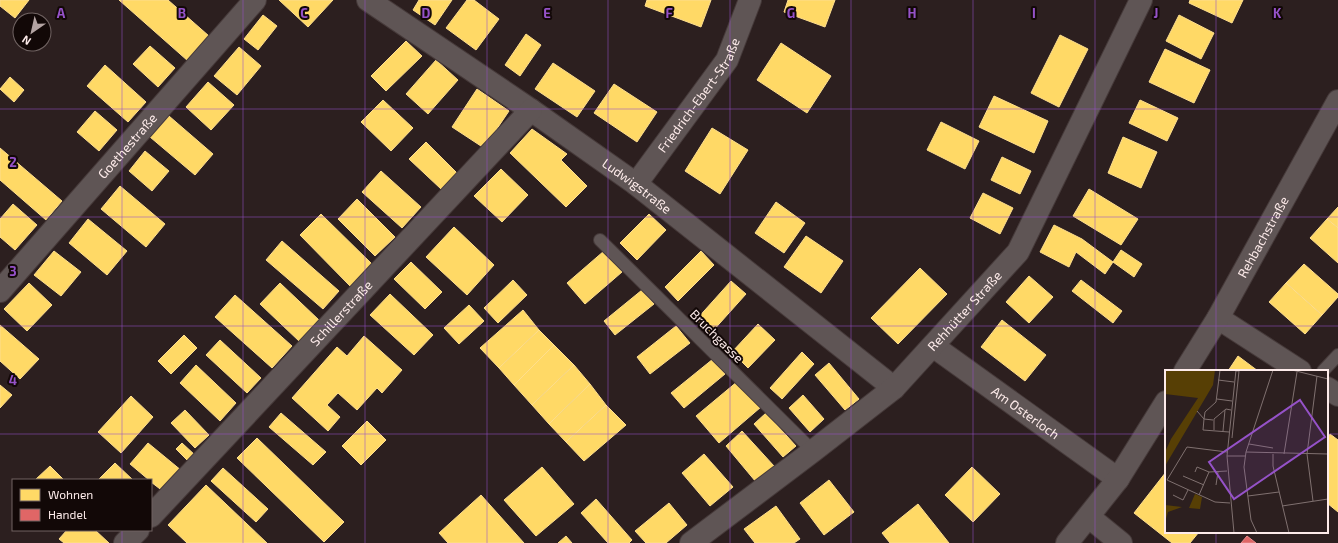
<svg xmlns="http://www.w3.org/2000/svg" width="1338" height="543" font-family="'Exo 2',sans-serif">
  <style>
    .homes { fill: #ffd966; stroke: #fede8e }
    .shops { fill: #e06666; stroke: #e98e8e }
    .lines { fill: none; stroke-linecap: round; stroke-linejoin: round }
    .service-casing { stroke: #463a3a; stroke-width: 14 }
    .minor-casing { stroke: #463a3a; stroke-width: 24 }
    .service { stroke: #5f5555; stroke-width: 12 }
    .minor { stroke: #5f5555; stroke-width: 22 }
    .grid { fill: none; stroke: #9552c8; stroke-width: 1; stroke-opacity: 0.55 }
    .labels { text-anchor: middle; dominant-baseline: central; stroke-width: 4; stroke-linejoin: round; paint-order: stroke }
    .street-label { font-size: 13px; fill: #fdebea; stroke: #120807 }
    .inset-road { fill: none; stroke: #807170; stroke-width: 1 }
    .view { fill: #9552c8; fill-opacity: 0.15; stroke: #9552c8; stroke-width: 2 }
    .inset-edge { fill: none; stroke: #fdebea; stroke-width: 2 }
    .grid-label { font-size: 13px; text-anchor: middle; font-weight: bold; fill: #9552c8; stroke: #120807; stroke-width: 4; stroke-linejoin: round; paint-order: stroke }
  </style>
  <rect width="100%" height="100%" fill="#2c1f1f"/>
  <g class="homes">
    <polygon points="0,0 29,0 15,18 0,6"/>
    <polygon points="119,0 168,0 209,36 188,61"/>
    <polygon points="279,0 333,0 308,27"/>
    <polygon points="419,0 452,0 435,25 413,10"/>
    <polygon points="467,0 474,0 499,19 476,50 446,28"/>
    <polygon points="647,0 711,0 701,27 645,6"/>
    <polygon points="788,0 835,0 825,27 784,12"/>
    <polygon points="1190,0 1243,0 1232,23 1189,3"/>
    <polygon points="263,15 277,26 258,50 244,39"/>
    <polygon points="1179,15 1214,33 1201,59 1166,41"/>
    <polygon points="526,34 541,45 520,76 505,65"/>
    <polygon points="1060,35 1088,49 1059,107 1031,93"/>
    <polygon points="406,41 422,56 386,91 371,76"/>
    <polygon points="781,43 831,76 807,113 757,80"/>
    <polygon points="150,46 175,68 158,87 133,64"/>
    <polygon points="239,47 261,66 237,95 214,76"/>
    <polygon points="1165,49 1210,70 1194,103 1149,82"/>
    <polygon points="436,60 458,80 428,114 406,94"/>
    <polygon points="553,63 595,91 577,117 535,89"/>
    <polygon points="105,65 146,102 128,122 87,86"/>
    <polygon points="10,77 24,90 14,102 0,89"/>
    <polygon points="208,82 234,105 211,130 186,107"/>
    <polygon points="614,84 657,112 637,142 594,113"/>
    <polygon points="477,89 509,111 484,148 452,127"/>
    <polygon points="994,96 1048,121 1034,153 979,127"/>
    <polygon points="383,100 413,128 391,151 361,122"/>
    <polygon points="1140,100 1178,118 1167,141 1129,123"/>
    <polygon points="95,111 117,130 99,151 77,132"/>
    <polygon points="169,116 213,154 195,175 150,137"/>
    <polygon points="941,122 979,141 965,169 927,150"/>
    <polygon points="712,128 748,150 720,194 685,171"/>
    <polygon points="532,129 567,154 561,160 587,186 566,207 510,153"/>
    <polygon points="1123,137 1157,152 1141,188 1108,173"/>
    <polygon points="426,142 457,173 441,189 409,159"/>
    <polygon points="0,148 62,201 46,220 0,180"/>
    <polygon points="145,151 169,171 152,191 129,171"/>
    <polygon points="1002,157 1031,171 1020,194 991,180"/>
    <polygon points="501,169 528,195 502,222 474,196"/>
    <polygon points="381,171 421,207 402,228 362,192"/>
    <polygon points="120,186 165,224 146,247 101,209"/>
    <polygon points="1089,189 1138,219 1121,245 1073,216"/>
    <polygon points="983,193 1013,208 1000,234 970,218"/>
    <polygon points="357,199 395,237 375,256 338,219"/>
    <polygon points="776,202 805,223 784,253 755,233"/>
    <polygon points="13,204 37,225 15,250 0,237 0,219"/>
    <polygon points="1338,207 1338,228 1327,219"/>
    <polygon points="321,214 373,265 351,287 300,235"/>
    <polygon points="649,214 666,230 637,260 620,243"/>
    <polygon points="88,219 127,251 107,275 69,243"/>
    <polygon points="1327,219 1338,228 1338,263 1310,238"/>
    <polygon points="1054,225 1082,239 1113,262 1105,274 1076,252 1069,267 1040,252"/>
    <polygon points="454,227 494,265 467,295 426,257"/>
    <polygon points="806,236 843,261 821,293 784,267"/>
    <polygon points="282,241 339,291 323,309 266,260"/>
    <polygon points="1121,250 1142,264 1134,277 1113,262"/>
    <polygon points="54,251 81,272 61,296 34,275"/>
    <polygon points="604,251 622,272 585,304 567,283"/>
    <polygon points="701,251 714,265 678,301 665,287"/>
    <polygon points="411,262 442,292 425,309 394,279"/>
    <polygon points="1304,264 1338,294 1338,297 1322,315 1286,283"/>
    <polygon points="920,268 947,294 898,344 871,318"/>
    <polygon points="1029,276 1053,297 1029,323 1006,302"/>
    <polygon points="513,280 527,295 498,323 484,308"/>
    <polygon points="1081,280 1122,311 1113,323 1072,291"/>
    <polygon points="731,281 746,294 711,333 696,320"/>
    <polygon points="29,283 52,305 27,331 4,309"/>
    <polygon points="280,283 320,321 300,342 260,304"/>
    <polygon points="1286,283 1322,315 1305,334 1269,302"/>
    <polygon points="642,290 654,304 615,335 604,321"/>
    <polygon points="390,294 433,335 414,355 370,315"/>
    <polygon points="235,295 292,346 272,368 215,317"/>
    <polygon points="469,305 484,321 459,344 444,328"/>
    <polygon points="523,310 539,330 499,368 480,348"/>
    <polygon points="1002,320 1046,355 1025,381 981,347"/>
    <polygon points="758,324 775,340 748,368 732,352"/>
    <polygon points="0,325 39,359 20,379 0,361"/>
    <polygon points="676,326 690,343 650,374 637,357"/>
    <polygon points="539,330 554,345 514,385 499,368"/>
    <polygon points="184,335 197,348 171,374 158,361"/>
    <polygon points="364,336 402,370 382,393 377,388 357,410 338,393 327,405 340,417 328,431 292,398 337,347 347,356"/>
    <polygon points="220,340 261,378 247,393 206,355"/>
    <polygon points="554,345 574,365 532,405 514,385"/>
    <polygon points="802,352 814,364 782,399 770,388"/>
    <polygon points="1238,356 1258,371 1228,371"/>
    <polygon points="713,359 725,374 684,408 671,393"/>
    <polygon points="829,363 859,399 845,410 815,375"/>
    <polygon points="196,365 236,403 220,421 180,383"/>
    <polygon points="574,365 590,384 549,424 532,405"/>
    <polygon points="738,381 761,407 719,443 696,416"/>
    <polygon points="590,384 606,405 566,442 549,424"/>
    <polygon points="0,385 12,395 0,408"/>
    <polygon points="803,395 824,419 810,432 789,408"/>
    <polygon points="131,396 153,417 121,453 98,432"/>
    <polygon points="606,405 626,425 584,461 566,442"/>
    <polygon points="185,410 209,435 195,448 171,423"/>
    <polygon points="281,413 326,452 313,465 269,427"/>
    <polygon points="766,413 796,446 783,457 754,424"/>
    <polygon points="367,421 386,440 361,465 342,446"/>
    <polygon points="742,431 774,466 756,482 726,446"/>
    <polygon points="1330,434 1338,440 1338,512 1327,503 1327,439"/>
    <polygon points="257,438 344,522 324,542 237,458"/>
    <polygon points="148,443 182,471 164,492 151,482 151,480 149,480 130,464"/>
    <polygon points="182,443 196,456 190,463 176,449"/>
    <polygon points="704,454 733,487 710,506 682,473"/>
    <polygon points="115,463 133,480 98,480"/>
    <polygon points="50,466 64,480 35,480"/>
    <polygon points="542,467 574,504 536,536 504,500"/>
    <polygon points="972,467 1000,494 973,522 945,495"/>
    <polygon points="223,468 268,509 256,522 211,481"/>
    <polygon points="1166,472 1166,532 1199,532 1190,543 1172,543 1134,513"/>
    <polygon points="829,480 854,512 824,535 800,503"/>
    <polygon points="206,485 267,543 187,543 168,525"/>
    <polygon points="481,495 524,543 448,543 439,533"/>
    <polygon points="596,499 632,540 629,543 608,543 581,513"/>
    <polygon points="669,503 687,525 666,543 646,543 635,531"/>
    <polygon points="918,504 949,543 890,543 882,533"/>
    <polygon points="776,506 800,539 794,543 755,543 744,529"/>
    <polygon points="67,530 95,530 109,543 64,543 59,539"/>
    <polygon points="566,536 572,543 558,543"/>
  </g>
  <polygon class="shops" points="1247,536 1256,543 1241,543"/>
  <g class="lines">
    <g class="service-casing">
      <g id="service">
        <polyline points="600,240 813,451"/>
        <polyline points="1323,371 1338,355"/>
      </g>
    </g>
    <g class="minor-casing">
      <g id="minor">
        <path id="s1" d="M368,0L531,110L636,184L894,388"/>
        <path id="s2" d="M636,184L727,60L750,0"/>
        <path id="s3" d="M0,291L255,0"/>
        <polyline points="1218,318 1300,371"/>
        <path id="s4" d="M933,346L1118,479"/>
        <path id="s5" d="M1185,371L1218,318L1338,101"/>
        <polyline points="1327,388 1338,395"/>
        <path id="s6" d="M151,516L531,110"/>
        <polyline points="1089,517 1121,543"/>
        <polyline points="125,543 138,530"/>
        <path id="s7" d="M691,543L813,451L894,388L1018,252L1141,0"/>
        <polyline points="1067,543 1118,479 1166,402"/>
      </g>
    </g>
    <use href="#service" class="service"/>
    <use href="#minor" class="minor"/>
  </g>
  <path class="grid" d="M122,0V480M243,0V543M365,0V543M487,0V543M608,0V543M730,0V543M851,0V543M973,0V543M1095,0V543M1216,0V371M0,109H1338M0,217H1338M0,326H1338M0,434H1166M1327,434H1338M122,530V543M1216,532V543"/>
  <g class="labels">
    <g class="street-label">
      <text stroke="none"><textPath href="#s2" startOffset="109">Friedrich-Ebert-Straße</textPath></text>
      <text stroke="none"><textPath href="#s3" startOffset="193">Goethestraße</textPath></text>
      <text stroke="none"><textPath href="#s1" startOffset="327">Ludwigstraße</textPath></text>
      <text stroke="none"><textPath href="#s5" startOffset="155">Rehbachstraße</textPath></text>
      <text stroke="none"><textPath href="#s7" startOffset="360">Rehhütter Straße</textPath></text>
      <text stroke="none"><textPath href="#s6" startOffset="278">Schillerstraße</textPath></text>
      <text transform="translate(717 336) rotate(45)">Bruchgasse</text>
      <text stroke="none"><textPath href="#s4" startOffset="114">Am Osterloch</textPath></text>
    </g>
  </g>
  <g transform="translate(1165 370)">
    <rect width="163" height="163" fill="#2c1f1f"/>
    <path d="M0,0H50L48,15L0,96V82L6,69L33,28L0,24ZM30,124L37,127L35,139L24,138ZM0,135L17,137L3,142L0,152Z" fill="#573f05"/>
    <path class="inset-road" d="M127,0L163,9M53,10L69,12M52,29L67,31M32,41L39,49L38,60L64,62M48,50L39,49L40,42L51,32L55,0M49,60V49L61,39L66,40M58,61L60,40M67,68L74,1H71M84,74L108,78M62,82L22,77L2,110L50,132L65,133M81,82L163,84M108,84V96L124,163M119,84L132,2M62,86H80M30,102L32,97L44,102M18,106L39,115M51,115L53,102M8,125L18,130L23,120M34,125L44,102L62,101M83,126L114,122M148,131L142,84L152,6M117,136L163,129M69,163L62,86L71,0M92,163L86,150L79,97L81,82L108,0"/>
    <path class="view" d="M135,30L160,67L69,129L44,92Z"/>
    <rect width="163" height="163" class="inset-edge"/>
  </g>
  <g class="grid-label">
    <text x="61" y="18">A</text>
    <text x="182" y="18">B</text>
    <text x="304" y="18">C</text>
    <text x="426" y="18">D</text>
    <text x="547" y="18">E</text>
    <text x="669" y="18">F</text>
    <text x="791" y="18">G</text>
    <text x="912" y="18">H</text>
    <text x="1034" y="18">I</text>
    <text x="1156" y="18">J</text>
    <text x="1277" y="18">K</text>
    <text x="13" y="167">2</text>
    <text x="13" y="276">3</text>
    <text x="13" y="385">4</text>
  </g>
  <rect x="12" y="479" width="140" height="52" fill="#120807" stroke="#706362"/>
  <rect x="20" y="489" width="20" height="12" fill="#ffd966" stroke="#706362"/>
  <text x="48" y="499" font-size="12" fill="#fdebea">Wohnen</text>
  <rect x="20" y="509" width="20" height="12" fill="#e06666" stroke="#706362"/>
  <text x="48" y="519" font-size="12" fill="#fdebea">Handel</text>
  <g transform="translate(32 32) rotate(214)"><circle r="19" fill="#120807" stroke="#706362"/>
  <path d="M0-3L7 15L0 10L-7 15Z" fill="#b4a4a3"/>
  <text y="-6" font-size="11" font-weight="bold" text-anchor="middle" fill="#fdebea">N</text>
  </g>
</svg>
